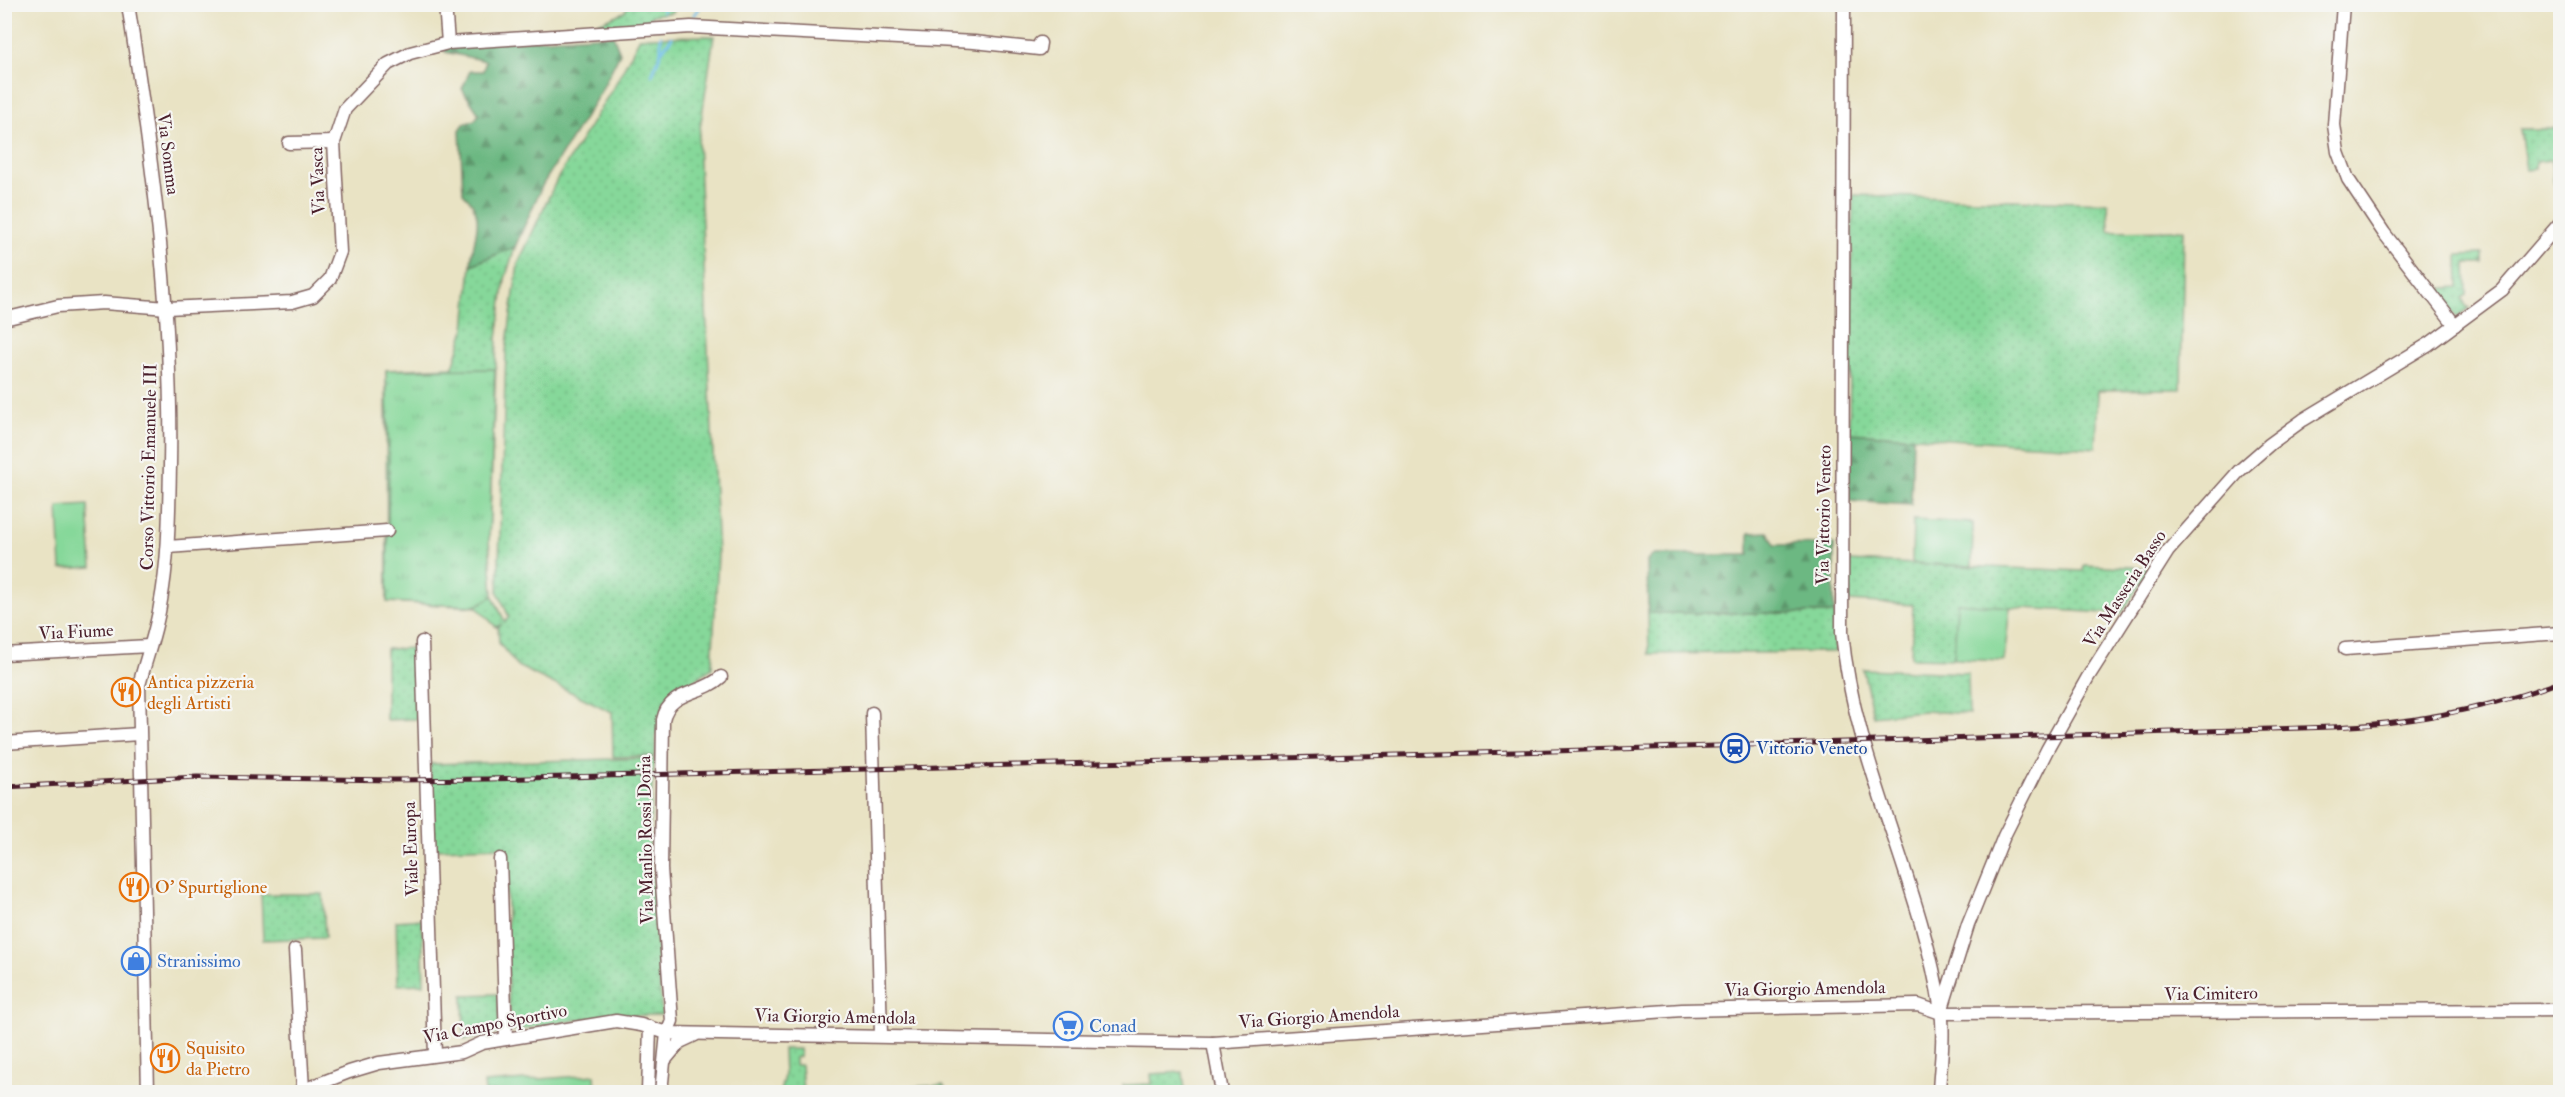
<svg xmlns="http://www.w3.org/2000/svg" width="2565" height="1097" font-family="'IM FELL Double Pica',serif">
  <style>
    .grass { fill: url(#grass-dots); stroke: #687c62; stroke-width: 1.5 }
    .forest { fill: url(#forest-firs); stroke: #5b6c56; stroke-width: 1.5 }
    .park { fill: url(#park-tufts); stroke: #687c62; stroke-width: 1.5 }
    .garden { fill: #86d89a; stroke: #687c62; stroke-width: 1.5 }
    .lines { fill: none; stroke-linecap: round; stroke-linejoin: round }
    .stream { stroke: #72bfec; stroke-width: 3 }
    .minor-casing { stroke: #826461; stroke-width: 15 }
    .minor { stroke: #fff; stroke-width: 12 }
    .rail-casing { stroke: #4a1f2b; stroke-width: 5 }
    .rail { stroke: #f6f6f2; stroke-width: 3; stroke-dasharray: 9; stroke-linecap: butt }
    .labels { text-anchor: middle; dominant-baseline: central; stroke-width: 4.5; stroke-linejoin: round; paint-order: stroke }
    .street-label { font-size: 18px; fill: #4a1f2b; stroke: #f6f6f2 }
    .food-label { font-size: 18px; fill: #c56008; stroke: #f6f6f2; text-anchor: start }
    .transit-label { font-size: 18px; fill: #164399; stroke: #f6f6f2; text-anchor: start }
    .shop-label { font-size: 18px; fill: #366cbe; stroke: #f6f6f2; text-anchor: start }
  </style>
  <defs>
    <pattern id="grass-dots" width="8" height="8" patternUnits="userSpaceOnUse" patternTransform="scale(1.5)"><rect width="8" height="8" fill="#86d89a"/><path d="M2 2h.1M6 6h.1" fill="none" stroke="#75b985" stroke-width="1.8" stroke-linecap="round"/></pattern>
    <pattern id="forest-firs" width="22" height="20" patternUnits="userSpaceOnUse" patternTransform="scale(1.5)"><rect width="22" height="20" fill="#6cb882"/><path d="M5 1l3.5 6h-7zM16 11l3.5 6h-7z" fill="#5b956b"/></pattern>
    <pattern id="park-tufts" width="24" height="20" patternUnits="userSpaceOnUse" patternTransform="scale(1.5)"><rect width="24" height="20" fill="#86d89a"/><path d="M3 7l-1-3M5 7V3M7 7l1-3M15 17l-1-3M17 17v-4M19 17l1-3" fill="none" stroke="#75b985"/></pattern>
  </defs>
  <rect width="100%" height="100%" fill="#f6f6f2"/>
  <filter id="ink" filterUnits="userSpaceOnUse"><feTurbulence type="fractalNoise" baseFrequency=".0167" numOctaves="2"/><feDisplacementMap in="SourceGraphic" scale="12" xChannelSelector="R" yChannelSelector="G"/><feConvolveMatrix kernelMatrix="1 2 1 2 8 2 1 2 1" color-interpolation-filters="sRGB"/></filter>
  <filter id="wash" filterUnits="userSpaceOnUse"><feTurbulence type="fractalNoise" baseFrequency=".008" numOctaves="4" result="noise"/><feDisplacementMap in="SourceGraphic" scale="24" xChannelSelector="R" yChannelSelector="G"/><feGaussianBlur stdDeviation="1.35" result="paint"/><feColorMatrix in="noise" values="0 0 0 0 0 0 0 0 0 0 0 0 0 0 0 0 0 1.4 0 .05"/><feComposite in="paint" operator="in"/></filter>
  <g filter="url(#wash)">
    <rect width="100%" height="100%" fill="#e9e3c4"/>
    <g class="grass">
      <polygon points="629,5 673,5 673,12 653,15 646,22 589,31 589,27 624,12"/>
      <polygon points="714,36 698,142 718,555 712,668 664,701 656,737 655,756 613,757 612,712 517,666 499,643 498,627 502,624 496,627 477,607 387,602 386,370 453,367 465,329 471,265 515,247 505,279 497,339 489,540 493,596 505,622 509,617 498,592 506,351 518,264 557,179 616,83 640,37"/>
      <polygon points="2520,129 2560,129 2560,183 2554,183 2551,160 2536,162 2536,169 2526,170"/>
      <polygon points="1853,195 2108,203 2109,231 2184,230 2181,389 2098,390 2096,448 1849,433"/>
      <polygon points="2483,254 2483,263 2466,263 2467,295 2462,298 2466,306 2470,308 2456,317 2434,289 2459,287 2458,255"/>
      <polygon points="1848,561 2083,571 2084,565 2150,568 2121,614 1958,604 1954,659 1911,658 1913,605 1849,601"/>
      <polygon points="1648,613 1834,613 1835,652 1649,654"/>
      <polygon points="414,648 417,719 386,720 386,649"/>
      <polygon points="1863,669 1968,673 1969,714 1924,711 1873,716"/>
      <polygon points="654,758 649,839 662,1015 601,1016 512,1031 508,993 506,847 433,849 430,764"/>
      <polygon points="261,894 323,894 325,938 263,940"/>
      <polygon points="422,919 424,984 398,985 396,921"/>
      <polygon points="498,994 500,1033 464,1040 463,995"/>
      <polygon points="783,1049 799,1049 800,1056 795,1058 795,1065 801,1065 803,1092 780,1092 784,1076"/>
      <polygon points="1183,1072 1185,1092 1211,1090 1212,1092 1124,1092 1123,1085 1152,1084 1151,1074"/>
      <polygon points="943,1085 947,1092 831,1092"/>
    </g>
    <g class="forest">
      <path d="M613,35L620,53L600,93L543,184L515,247L471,265C472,235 489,217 463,193L460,130L464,124L475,120L479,114L462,89L470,71H483L486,61L445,52L446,45Z"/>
      <polygon points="1849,433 1913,437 1911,505 1849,501"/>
      <polygon points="1768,532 1775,545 1834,544 1834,613 1648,613 1647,561 1653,555 1749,555 1749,533"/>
    </g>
    <polygon class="park" points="495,369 489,540 493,596 476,606 387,602 389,455 386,370"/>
    <g class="garden">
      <polygon points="88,505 92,567 61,569 58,507"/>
      <polygon points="1913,520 1973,523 1972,566 1912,563"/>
      <polygon points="1957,603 2010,607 2004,661 1954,659"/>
      <polygon points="595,1075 596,1092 485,1092 484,1083"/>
    </g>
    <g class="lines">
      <g class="stream">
        <polyline points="663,4 663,12"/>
        <polyline points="694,15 702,4"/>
        <polyline points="661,36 661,52"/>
        <polyline points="652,75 661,52 672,37"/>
      </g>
    </g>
  </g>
  <g filter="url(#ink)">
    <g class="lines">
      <g class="minor-casing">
        <g id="minor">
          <path d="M128,4C152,158 173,310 170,465C169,513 169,559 160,606C156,632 146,659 139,685L148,1092"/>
          <polyline points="445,4 448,43"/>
          <path d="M1844,4L1842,632C1854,762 1921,881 1941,1011C1945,1036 1940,1066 1939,1092"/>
          <polyline points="2343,4 2334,125 2338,152 2348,179 2384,233 2455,325"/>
          <polyline points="289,143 334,142"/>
          <polyline points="4,319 58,306 104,303 167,308 292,302 313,296 330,279 340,252 334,142 345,109 388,64 410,53 448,43 691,27 974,42 1039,49 1040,43"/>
          <polyline points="168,547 387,531"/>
          <polyline points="422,642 435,1055"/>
          <polyline points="2345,649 2560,633"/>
          <polyline points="4,654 149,646"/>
          <polyline points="872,713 881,1035"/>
          <polyline points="4,743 139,734"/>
          <polyline points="500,859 506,1039"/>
          <polyline points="295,950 303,1090"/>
          <polyline points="1941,1012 1968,925 2004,836 2047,750 2088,677 2168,551 2239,471 2270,444 2303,420 2429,344 2502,290 2560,223"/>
          <polyline points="1213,1043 1222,1092"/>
          <polyline points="665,1060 680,1042 695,1035"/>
          <polyline points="298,1092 349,1072 379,1063 462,1052 482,1043 616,1021 641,1025 667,1033 1213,1043 1682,1010 1918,1005 1941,1013 2560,1010"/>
          <polyline points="648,1092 650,1027"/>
          <path d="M661,1092L667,1033L672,1021L661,869L663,720C669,690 702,695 721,677"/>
        </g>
      </g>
      <use href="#minor" class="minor"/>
      <g class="rail-casing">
        <path id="rail" d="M4,787L197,777L394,780L487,779L1553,751L2332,727C2412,724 2486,709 2560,682"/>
      </g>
      <use href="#rail" class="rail"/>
    </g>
  </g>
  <defs>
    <g id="restaurant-ring" transform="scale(1.5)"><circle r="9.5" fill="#f6f6f2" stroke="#e8710a" stroke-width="1.5"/><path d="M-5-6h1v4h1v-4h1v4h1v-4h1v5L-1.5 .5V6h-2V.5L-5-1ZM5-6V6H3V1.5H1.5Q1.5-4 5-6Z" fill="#e8710a"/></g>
    <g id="station-ring" transform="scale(1.5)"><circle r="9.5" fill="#f6f6f2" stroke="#1a4fb4" stroke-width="1.5"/><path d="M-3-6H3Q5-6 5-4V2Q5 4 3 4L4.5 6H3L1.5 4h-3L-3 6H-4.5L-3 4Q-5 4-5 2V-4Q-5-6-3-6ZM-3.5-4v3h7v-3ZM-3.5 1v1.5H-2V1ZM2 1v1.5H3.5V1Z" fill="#1a4fb4"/></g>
    <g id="shop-ring" transform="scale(1.5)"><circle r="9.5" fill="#f6f6f2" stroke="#3f7fe0" stroke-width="1.5"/><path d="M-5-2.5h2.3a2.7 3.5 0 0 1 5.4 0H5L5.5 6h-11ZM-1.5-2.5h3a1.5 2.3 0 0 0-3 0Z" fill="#3f7fe0"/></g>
    <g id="supermarket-ring" transform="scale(1.5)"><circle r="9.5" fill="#f6f6f2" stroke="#3f7fe0" stroke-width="1.5"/><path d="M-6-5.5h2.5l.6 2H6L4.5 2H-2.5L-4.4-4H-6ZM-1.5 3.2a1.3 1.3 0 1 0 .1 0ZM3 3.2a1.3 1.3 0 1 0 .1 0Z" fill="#3f7fe0"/></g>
  </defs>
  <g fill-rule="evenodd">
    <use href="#restaurant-ring" x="126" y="692"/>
    <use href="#station-ring" x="1735" y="748"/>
    <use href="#restaurant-ring" x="134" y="887"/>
    <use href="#shop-ring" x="136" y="961"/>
    <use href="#supermarket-ring" x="1068" y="1026"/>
    <use href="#restaurant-ring" x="165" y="1058"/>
  </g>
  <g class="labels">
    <g class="street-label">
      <text transform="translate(168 154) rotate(83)">Via Somma</text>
      <text transform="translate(318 181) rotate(-92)">Via Vasca</text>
      <text transform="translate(149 467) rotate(-89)">Corso Vittorio Emanuele III</text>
      <text transform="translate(1824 515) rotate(-89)">Via Vittorio Veneto</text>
      <text transform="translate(2125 589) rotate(-57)">Via Masseria Basso</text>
      <text transform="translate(76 632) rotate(-3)">Via Fiume</text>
      <text transform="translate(646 840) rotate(-91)">Via Manlio Rossi Doria</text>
      <text transform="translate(411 849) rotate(-92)">Viale Europa</text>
      <text transform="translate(1805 989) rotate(-1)">Via Giorgio Amendola</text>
      <text transform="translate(2211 994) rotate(-1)">Via Cimitero</text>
      <text transform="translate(835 1017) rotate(1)">Via Giorgio Amendola</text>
      <text transform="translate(1319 1017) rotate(-4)">Via Giorgio Amendola</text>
      <text transform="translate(495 1024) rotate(-11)">Via Campo Sportivo</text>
    </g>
    <g class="food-label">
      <text x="147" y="682">Antica pizzeria<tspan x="147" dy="21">degli Artisti</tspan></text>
      <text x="155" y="887">O' Spurtiglione</text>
      <text x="186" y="1048">Squisito<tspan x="186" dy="21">da Pietro</tspan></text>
    </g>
    <g class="transit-label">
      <text x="1756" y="748">Vittorio Veneto</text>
    </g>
    <g class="shop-label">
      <text x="157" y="961">Stranissimo</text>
      <text x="1089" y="1026">Conad</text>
    </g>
  </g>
  <rect width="2565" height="1097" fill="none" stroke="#f6f6f2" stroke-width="24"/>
</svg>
